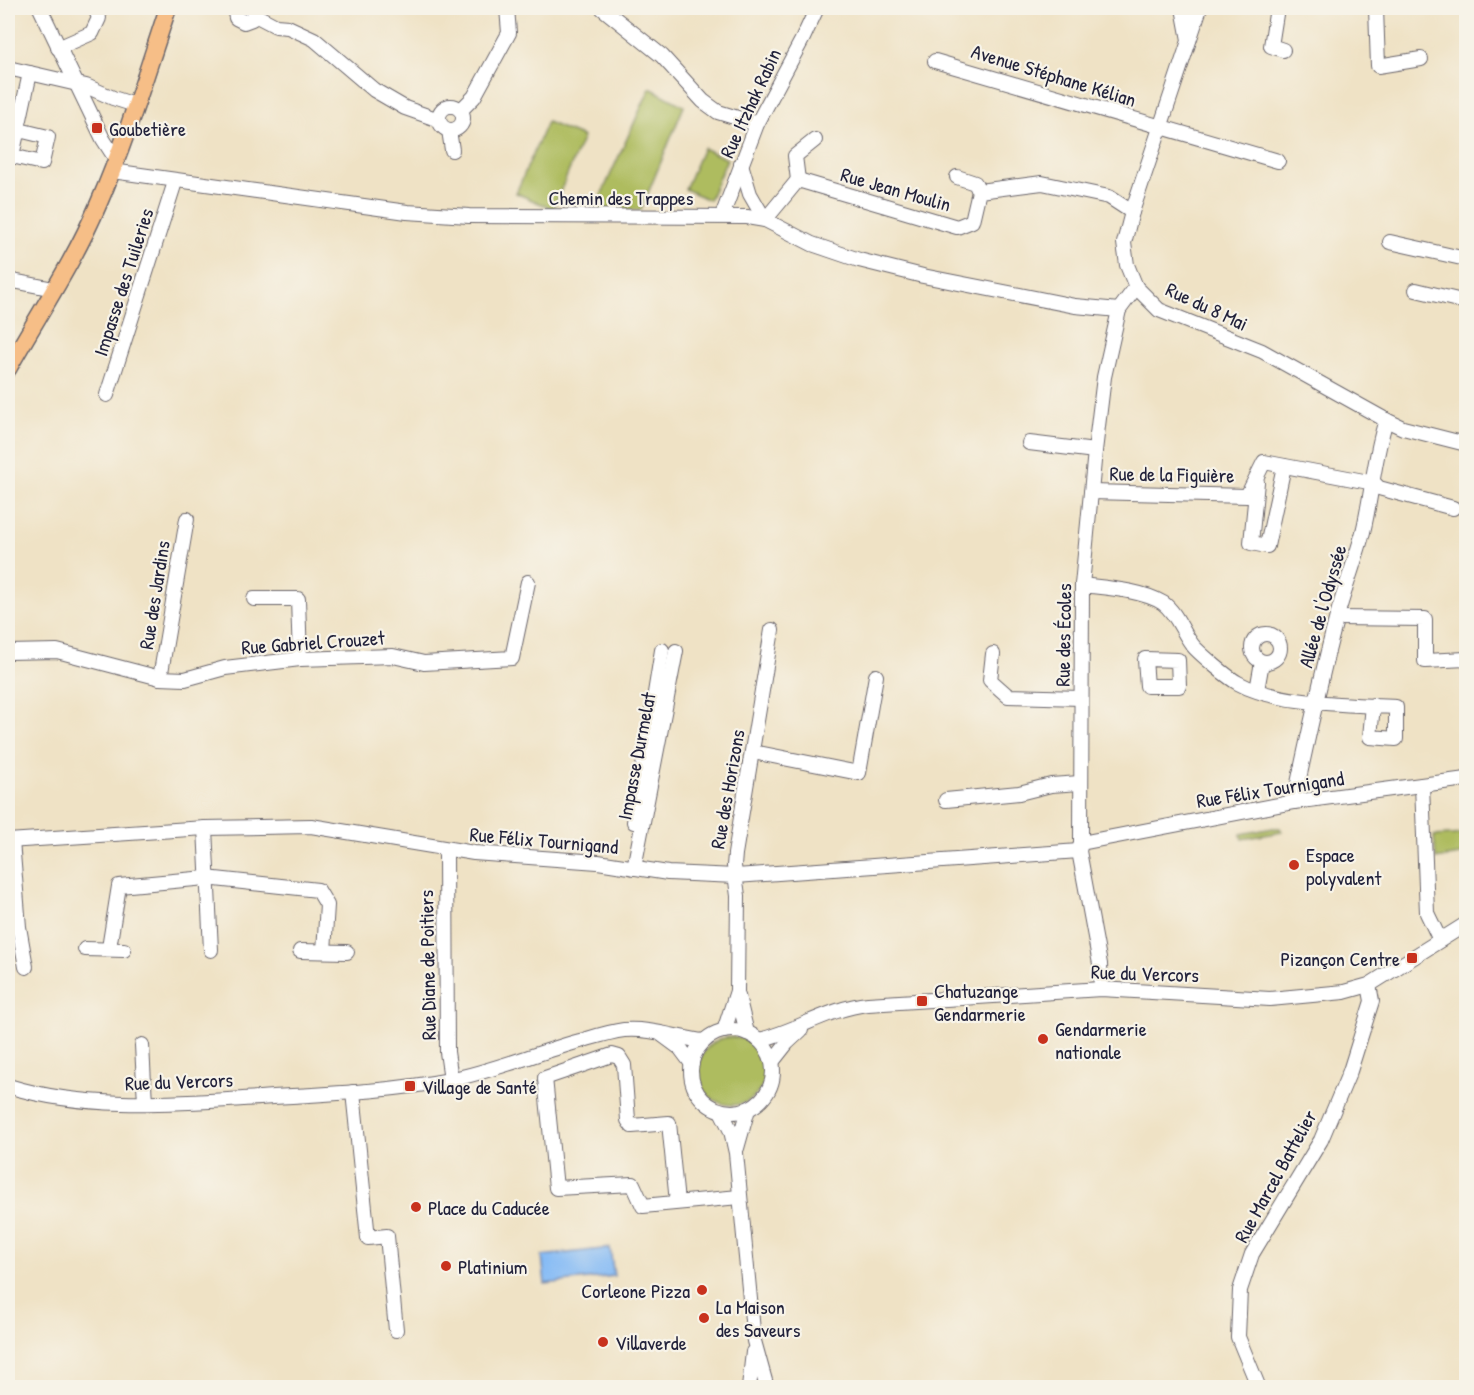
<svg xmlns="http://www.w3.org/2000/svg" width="1474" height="1395" font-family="'Patrick Hand',sans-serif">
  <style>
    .green { fill: #aebc5e; stroke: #686f4c; stroke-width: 1.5 }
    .water { fill: #86bbf5; stroke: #546e98; stroke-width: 1.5 }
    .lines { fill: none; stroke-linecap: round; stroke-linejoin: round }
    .minor-casing { stroke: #6a656b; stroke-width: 16 }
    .major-casing { stroke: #6a656b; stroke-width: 19 }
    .minor { stroke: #fff; stroke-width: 14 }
    .major { stroke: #f6be87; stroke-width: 16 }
    .poi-dot { fill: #c8321e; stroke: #f7f3e8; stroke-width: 2 }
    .labels { text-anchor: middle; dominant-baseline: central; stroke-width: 4.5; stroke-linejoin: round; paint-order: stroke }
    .street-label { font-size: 20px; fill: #22223b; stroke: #f7f3e8 }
    .poi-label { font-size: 20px; fill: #22223b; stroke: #f7f3e8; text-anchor: start }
  </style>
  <rect width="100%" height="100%" fill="#f7f3e8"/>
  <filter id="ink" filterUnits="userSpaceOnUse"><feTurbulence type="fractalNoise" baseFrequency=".0167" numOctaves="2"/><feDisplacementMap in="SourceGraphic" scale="12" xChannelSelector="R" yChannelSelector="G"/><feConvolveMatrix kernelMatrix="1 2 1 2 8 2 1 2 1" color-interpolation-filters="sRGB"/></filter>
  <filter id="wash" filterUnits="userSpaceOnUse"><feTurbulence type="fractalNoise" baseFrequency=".008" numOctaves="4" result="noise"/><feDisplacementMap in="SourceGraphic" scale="24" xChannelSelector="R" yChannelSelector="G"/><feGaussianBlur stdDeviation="1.35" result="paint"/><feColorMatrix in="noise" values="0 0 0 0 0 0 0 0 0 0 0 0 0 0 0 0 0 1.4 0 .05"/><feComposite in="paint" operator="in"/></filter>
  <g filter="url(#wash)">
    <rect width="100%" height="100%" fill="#efe2c5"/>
    <g class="green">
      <polygon points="650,88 684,106 641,210 594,211"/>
      <polygon points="547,122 583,137 553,209 516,193"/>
      <polygon points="703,148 727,159 709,200 685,189"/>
      <polygon points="1273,828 1280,828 1282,832 1242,839 1241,834"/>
      <polygon points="1466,834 1466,854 1436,859 1434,836"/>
      <circle cx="732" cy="1071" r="34"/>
    </g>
    <polygon class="water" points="610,1248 614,1276 545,1284 542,1256"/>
  </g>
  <g filter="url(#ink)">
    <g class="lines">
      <g class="minor-casing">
        <g id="minor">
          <polyline points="40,8 103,139 112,153 117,156"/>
          <polyline points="234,8 236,18 244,22 252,19 255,9"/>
          <polyline points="602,8 662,56 703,101 718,112 757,124"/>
          <polyline points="1183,8 1189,40"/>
          <polyline points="1200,8 1132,212 1124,243 1127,265 1136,287 1159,310 1262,351 1386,420 1403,428 1466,444"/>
          <polyline points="1277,8 1271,46 1283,50"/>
          <polyline points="1376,8 1378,66 1421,59"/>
          <polyline points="255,15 276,26 288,27 314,39 374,90 405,108 439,120"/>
          <polyline points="58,48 92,33 99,18 95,8"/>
          <polyline points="935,61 1278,161"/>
          <polyline points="8,68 86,86 113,98 135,105"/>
          <circle cx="451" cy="118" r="12"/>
          <polyline points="461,110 474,97 509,33 507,8"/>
          <polyline points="19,130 48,137 42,163 12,156 30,73"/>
          <polyline points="449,130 452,150"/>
          <polyline points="741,164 750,194 765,220 798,180"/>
          <polyline points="112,171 407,212 469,216 747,217 765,220 812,244 859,260 923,276 1075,306 1119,310"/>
          <polyline points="957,177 975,183 979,191"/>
          <polyline points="798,180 957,227 972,221 979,191 1042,183 1109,197 1132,212"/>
          <polyline points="798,180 795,156 815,140"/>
          <polyline points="722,216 757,124 803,38 817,8"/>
          <polyline points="1390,242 1466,259"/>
          <polyline points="8,280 54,289"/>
          <polyline points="1416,290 1466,302"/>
          <polyline points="107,395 175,182"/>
          <polyline points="1029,443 1095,451"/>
          <polyline points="1257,482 1251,543 1267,546 1284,466"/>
          <polyline points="1091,492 1247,496 1264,462 1374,483 1379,488 1453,508"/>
          <path d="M1082,585C1106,588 1142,590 1163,603C1178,614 1183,635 1195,648C1203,656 1227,677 1238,683C1278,705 1350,704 1396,707V739L1370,737L1373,705"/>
          <polyline points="254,599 298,599 300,659"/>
          <polyline points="1337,618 1425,619 1425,661 1466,659"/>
          <circle cx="1266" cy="648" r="14"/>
          <polyline points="8,652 57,651 160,678 185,679 225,668 300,659 393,656 424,663 512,658 528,582"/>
          <polyline points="993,654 990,680 1008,696 1081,698"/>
          <polygon points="1145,659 1178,660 1179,686 1147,686"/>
          <polyline points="160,678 187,519"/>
          <polyline points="1257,690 1262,662"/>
          <polyline points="753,752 859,773 876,676"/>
          <polyline points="1422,785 1427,913 1440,940"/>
          <polyline points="946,800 1019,793 1051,785 1080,783"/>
          <path d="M1294,802C1307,741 1320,680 1336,620C1344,590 1355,562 1363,532C1372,495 1374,457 1386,420"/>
          <polyline points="634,822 662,650"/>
          <polyline points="205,828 211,950"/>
          <polyline points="8,841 205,828 311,826 474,853 598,862 668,873 736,876 1079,851"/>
          <polyline points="12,841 19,927 26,967"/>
          <polyline points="1081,843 1294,802 1466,779"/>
          <polyline points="446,850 447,1052 451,1079"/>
          <polyline points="634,868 676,651"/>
          <polyline points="109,948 119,886 206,878 318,890 327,905 324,951"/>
          <polyline points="85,949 124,950"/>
          <polyline points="300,951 347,952"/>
          <polyline points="1101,989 1100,964 1079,851 1081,843 1082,585 1095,451 1104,377 1119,310 1136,287"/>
          <polyline points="738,996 747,1033"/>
          <circle cx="732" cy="1071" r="41"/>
          <polyline points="724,1031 737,991 738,896 734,866 735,854 772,630"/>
          <polyline points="661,1034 680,1048 692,1064"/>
          <path d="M759,1040C797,1031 829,1008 868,1004L1101,989L1270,999L1344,992L1369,985L1466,924"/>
          <polyline points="142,1045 145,1103"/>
          <polyline points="772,1062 787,1043 801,1030"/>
          <path d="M8,1086C89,1111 176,1103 260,1098C323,1094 387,1092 449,1080C494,1071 536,1053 580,1041C594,1037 609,1032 624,1030C652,1028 677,1038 704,1041"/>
          <polyline points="353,1092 368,1238 387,1236 396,1330"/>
          <polyline points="721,1111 731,1131 736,1153 754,1341 767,1388"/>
          <polyline points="737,1148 748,1109"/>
          <polyline points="677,1202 669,1123 632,1126 628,1120 624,1065 619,1057 612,1055 545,1078 556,1188 633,1184 643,1206 739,1197"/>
          <polyline points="749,1388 753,1352"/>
          <polyline points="1259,1388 1238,1337 1240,1290 1252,1254 1321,1140 1350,1071 1372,1001 1369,985"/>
        </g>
      </g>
      <g class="major-casing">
        <path id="major" d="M8,369C38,315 74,262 98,205C126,141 146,74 168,8"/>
      </g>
      <use href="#minor" class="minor"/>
      <use href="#major" class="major"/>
    </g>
  </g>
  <g class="poi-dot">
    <rect x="91" y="122" width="12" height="12" rx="3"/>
    <circle cx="1294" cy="865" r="6"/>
    <rect x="1406" y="952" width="12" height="12" rx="3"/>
    <rect x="916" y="995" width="12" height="12" rx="3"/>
    <circle cx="1043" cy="1039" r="6"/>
    <rect x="404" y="1080" width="12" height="12" rx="3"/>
    <circle cx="416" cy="1207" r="6"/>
    <circle cx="446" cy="1266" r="6"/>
    <circle cx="702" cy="1290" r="6"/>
    <circle cx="704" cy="1318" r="6"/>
    <circle cx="603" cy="1342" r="6"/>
  </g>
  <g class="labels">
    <g class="street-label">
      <text transform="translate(1054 75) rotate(17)">Avenue Stéphane Kélian</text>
      <text transform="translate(750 103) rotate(-65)">Rue Itzhak Rabin</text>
      <text transform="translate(896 189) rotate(16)">Rue Jean Moulin</text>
      <text x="621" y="197">Chemin des Trappes</text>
      <text transform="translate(123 282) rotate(-72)">Impasse des Tuileries</text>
      <text transform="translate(1207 306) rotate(25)">Rue du 8 Mai</text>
      <text transform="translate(1172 474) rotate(1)">Rue de la Figuière</text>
      <text transform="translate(154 595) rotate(-81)">Rue des Jardins</text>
      <text transform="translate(1322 606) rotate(-74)">Allée de l'Odyssée</text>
      <text transform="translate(1063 635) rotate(-89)">Rue des Écoles</text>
      <text transform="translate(313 642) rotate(-4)">Rue Gabriel Crouzet</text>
      <text transform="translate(636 756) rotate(-79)">Impasse Durmelat</text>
      <text transform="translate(727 789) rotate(-80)">Rue des Horizons</text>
      <text transform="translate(1270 789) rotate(-9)">Rue Félix Tournigand</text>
      <text transform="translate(544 840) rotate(5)">Rue Félix Tournigand</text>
      <text transform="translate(427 965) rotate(-91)">Rue Diane de Poitiers</text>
      <text transform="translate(1145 973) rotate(2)">Rue du Vercors</text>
      <text transform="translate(179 1081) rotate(-2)">Rue du Vercors</text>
      <text transform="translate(1275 1176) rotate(-61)">Rue Marcel Battelier</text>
    </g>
    <g class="poi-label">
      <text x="109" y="128">Goubetière</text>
      <text x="1306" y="854">Espace<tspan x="1306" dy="23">polyvalent</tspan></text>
      <text x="1400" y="958" text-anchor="end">Pizançon Centre</text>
      <text x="934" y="990">Chatuzange<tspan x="934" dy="23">Gendarmerie</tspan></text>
      <text x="1055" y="1028">Gendarmerie<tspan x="1055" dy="23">nationale</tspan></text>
      <text x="422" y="1086">Village de Santé</text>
      <text x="428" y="1207">Place du Caducée</text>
      <text x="458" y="1266">Platinium</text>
      <text x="690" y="1290" text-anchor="end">Corleone Pizza</text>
      <text x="716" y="1306">La Maison<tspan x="716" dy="23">des Saveurs</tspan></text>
      <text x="615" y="1342">Villaverde</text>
    </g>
  </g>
  <rect width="1474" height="1395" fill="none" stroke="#f7f3e8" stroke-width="30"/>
</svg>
